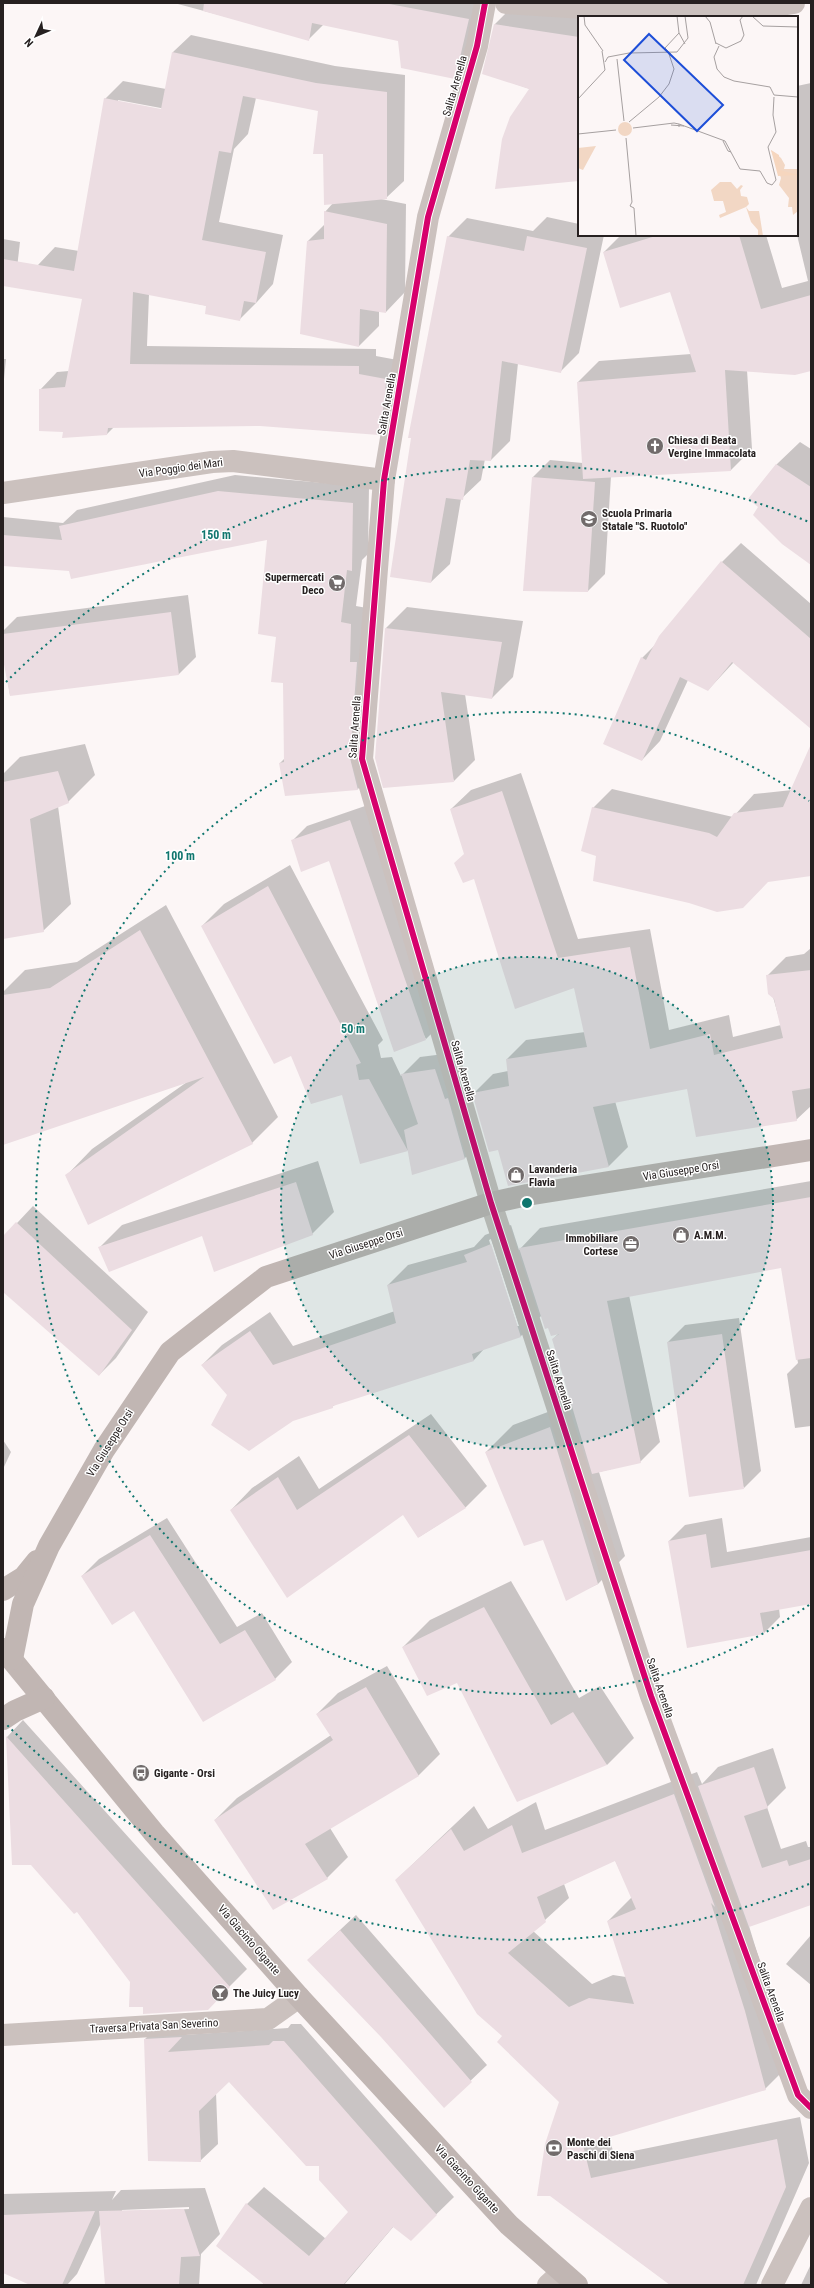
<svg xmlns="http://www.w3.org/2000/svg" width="814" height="2288" font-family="'Roboto Condensed',sans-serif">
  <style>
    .shadow { fill: #0003; fill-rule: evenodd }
    .building { fill: #ecdde2; fill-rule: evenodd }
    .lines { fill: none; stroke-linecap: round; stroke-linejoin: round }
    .street { stroke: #cbc1be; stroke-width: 22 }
    .secondary { stroke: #c1b6b3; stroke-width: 22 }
    .cycleway-casing { stroke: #fff; stroke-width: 8 }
    .cycleway { stroke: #d6006c; stroke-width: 6 }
    .ring { fill: none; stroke: #0f766e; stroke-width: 2; stroke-dasharray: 2 4 }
    .labels { text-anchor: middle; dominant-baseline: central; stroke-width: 3; stroke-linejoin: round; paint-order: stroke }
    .street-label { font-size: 11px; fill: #262020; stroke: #fff }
    .poi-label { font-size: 11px; font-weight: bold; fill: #262020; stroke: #fff; text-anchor: start }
    .inset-road { fill: none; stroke: #a6a0a0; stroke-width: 1 }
    .view { fill: #1d4ed8; fill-opacity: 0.15; stroke: #1d4ed8; stroke-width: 2 }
    .inset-edge { fill: none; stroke: #262020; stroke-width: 2 }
    .centre { fill: #0f766e; stroke: #fff; stroke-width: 2 }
    .ring-label { font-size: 12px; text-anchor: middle; font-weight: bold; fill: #0f766e; stroke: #fff; stroke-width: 3; stroke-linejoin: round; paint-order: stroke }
  </style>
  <rect width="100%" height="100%" fill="#fcf6f6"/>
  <g class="shadow">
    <polygon points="174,3 468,3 484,5 469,63 454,78 399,40 324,24 309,39"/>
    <polygon points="516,3 579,17 579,180 530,89 483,73 495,24"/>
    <path d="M191,35L335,66L405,75L404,181L386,198L381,199L406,204L405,292L386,312L379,311V326L359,346L308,241L325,224V212L333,203L324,153L319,110L256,98L248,134L234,149L219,222L283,235L273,284L257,302L239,320L208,306L149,294L147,346L376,349V356L403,361L396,416L378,434L260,425L114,427L107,434L64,431L40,390L57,372L69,371L83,298L38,265L55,247L79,251L105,99L123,81L166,89L173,52ZM118,100L166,109V111L118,102Z"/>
    <polygon points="811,83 811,370 747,370 752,449 731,470 611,476 605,574 588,591 533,477 550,460 583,463 578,382 599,361 691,354 671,291 604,252 621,235 766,235 782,288 808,281 797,235 797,86"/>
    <polygon points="547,217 579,224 579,235 604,235 579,353 560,372 518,363 510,441 491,460 485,459 481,480 461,499 450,564 431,582 448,237 467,218 533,231"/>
    <polygon points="3,239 20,242 17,268 3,282"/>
    <polygon points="3,359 6,359 3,389"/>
    <polygon points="800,442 811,449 811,564 760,507 749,499 777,464"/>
    <polygon points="235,475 369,487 368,554 362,560 356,606 367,608 365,742 374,773 358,789 280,763 285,758 284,682 278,636 269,539 70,570 3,565 3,517 63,523 77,510"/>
    <polygon points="741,543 811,604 811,727 734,662 708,690 688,680 660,741 642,760 642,658 656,644 722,562"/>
    <polygon points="188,595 196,657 179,674 10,695 3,653 3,631 17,617"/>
    <polygon points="407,607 523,621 513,677 492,698 465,694 475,760 454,781 386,628"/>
    <polygon points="85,744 95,775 68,802 58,806 71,904 43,931 3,938 3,774 20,757"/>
    <polygon points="811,752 811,875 598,856 593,808 612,789 733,817 754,794 792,790"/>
    <polygon points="521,773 578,939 650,929 669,1030 729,1015 733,1037 781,1025 767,976 786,957 804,954 811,948 811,1106 796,1120 688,1088 615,1101 628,1147 609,1166 498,1148 473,1094 493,1074 508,1071 507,1059 526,1040 585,1032 575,986 474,877 465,854 451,809 471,790"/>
    <polygon points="365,806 440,1025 426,1039 329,860 292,841 307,826"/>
    <polygon points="290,865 383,1040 378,1045 381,1058 392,1057 401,1076 420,1057 452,1053 482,1141 465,1158 407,1150 343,1094 292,1054 202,926 224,904"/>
    <polygon points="166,905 278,1117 252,1143 66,1176 92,1149 187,1082 3,1144 3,992 25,970 77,962"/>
    <polygon points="318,1161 334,1212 312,1234 202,1234 99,1248 122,1225"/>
    <path d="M811,1181V1426L795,1428L787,1374L798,1363L782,1266L629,1295L660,1442L640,1462L599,1472L625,1556L598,1584L566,1599L544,1538L486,1452L513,1425L572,1403L553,1339L559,1333L549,1327L542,1315L521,1336L484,1349L474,1360L336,1404L332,1407L229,1395L202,1365L222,1345L270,1312L293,1346L395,1311L388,1285L408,1265L474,1247L485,1235L511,1225L519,1250L540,1228ZM491,1239L519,1326H517L489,1240Z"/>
    <polygon points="33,1206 148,1312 116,1358 99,1375 3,1290 3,1238"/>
    <polygon points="739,1318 761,1471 744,1488 668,1342 685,1325"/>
    <polygon points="431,1414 487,1486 466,1507 419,1537 404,1514 231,1510 252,1488 299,1456 319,1489"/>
    <polygon points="3,1440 11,1452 3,1469"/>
    <polygon points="167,1518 237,1627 262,1613 292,1662 275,1679 135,1610 82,1576 99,1559"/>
    <polygon points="722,1518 727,1552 811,1537 811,1603 779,1608 780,1617 764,1633 669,1541 685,1525"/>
    <polygon points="511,1581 579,1698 600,1686 634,1738 607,1765 458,1681 403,1647 430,1620"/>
    <polygon points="387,1666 440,1754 419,1775 330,1828 348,1857 327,1878 215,1820 237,1798 331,1735 317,1714 338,1693"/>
    <polygon points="23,1720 247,1969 207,2009 144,2006 131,1981 77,1910 32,1864 13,1864 7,1737"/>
    <path d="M773,1748L786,1788L767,1807L781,1849L806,1841L808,1847H811V1904L749,1926L768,1988L788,2066L765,2089L609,2136L614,2155L800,2117L809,2163L756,2285H671L550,2195L561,2102L504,2036L396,1880L474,1806L488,1829L536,1802L545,1830L697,1772L702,1784L718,1767ZM615,1860L632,1897L608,1921L626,1977L613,1975L592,1984L533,1931L569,1898L564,1884Z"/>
    <polygon points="356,1915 487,2065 444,2106 382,2037 308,1960"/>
    <polygon points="811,1935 811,1985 786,1964"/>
    <polygon points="162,2022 183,2035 288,2028 291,2024 301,2024 454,2197 411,2239 394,2226 344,2285 262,2285 264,2283 217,2246 247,2204 264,2187 326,2239 350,2212 320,2165 229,2081 216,2093 218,2144 200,2161 145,2039"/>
    <path d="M205,2188L220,2234L201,2254L199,2285H106L101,2223L77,2274L67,2285H32L3,2272V2194L116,2191L112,2200L121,2190ZM189,2207V2209L122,2212V2210Z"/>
    <polygon points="811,2264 811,2285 801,2285"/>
  </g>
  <g class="building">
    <polygon points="204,3 384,3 469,19 455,79 401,68 398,41 312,23 309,41 203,11"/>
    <polygon points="494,24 579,37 579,181 495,189 502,139 510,117 529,89 482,74"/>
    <polygon points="172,52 316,83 387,92 387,199 324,205 323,154 313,154 318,111 243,96 231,153 219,151 202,240 266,252 256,303 244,301 240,321 205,314 206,306 133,292 130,364 359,366 359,374 386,379 385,396 379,435 260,426 108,428 107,435 62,438 63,432 39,431 39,389 65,387 82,299 3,286 3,259 74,271 104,98 161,109"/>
    <polygon points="324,211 387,224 386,313 360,309 359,347 300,334 307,241 324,239"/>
    <polygon points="659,235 739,235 761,309 811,295 811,371 795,375 725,370 731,471 583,479 577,382 696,372 670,292 620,308 603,252"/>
    <polygon points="447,236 524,251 527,236 587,248 561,373 502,361 491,461 470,460 463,500 446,498 431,583 390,577 411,438 408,438"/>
    <polygon points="776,464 811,487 811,565 782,544 753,515 758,507 748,499"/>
    <polygon points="532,477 595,482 588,592 523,591"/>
    <polygon points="218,491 353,503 352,571 347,570 341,622 351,624 350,662 357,662 350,758 358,790 285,796 279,763 284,762 283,683 271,682 276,637 258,634 267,540 71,579 69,571 3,566 3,535 62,540 59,526"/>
    <polygon points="721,561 811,639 811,729 732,662 708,691 680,677 642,761 603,744 641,657 646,660 659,636"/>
    <polygon points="171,612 179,675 10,696 3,659 3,634"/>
    <polygon points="385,628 502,642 492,699 441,692 454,782 383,788 375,758"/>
    <polygon points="811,744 811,876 768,882 743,908 717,912 689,903 593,881 596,856 581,851 592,807 709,833 717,837 734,813 783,807"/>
    <polygon points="58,771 69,803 30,819 44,932 3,939 3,782"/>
    <polygon points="502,791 558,958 630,947 650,1049 710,1034 714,1055 783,1038 774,999 768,994 766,975 811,970 811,1088 792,1091 797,1121 696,1137 687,1089 593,1107 609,1167 508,1186 498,1150 489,1152 472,1093 509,1086 506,1059 587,1047 574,988 515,1009 474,879 463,883 454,863 464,854 450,809"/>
    <polygon points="350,820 426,1040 394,1052 329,861 301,872 291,840"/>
    <polygon points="268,886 361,1063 356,1065 359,1080 369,1079 408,1151 360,1164 342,1095 311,1104 291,1056 274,1064 201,926"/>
    <polygon points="140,930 253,1144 88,1225 65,1175 204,1077 3,1145 3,995 50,988"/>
    <polygon points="435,1069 445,1099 448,1098 465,1159 412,1175 404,1130 418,1124 401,1074"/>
    <polygon points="296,1182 313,1235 214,1272 202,1236 109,1272 98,1247"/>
    <polygon points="811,1197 811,1358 796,1360 781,1268 607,1301 641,1463 592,1474 552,1339 559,1334 551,1336 548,1328 545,1329 519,1248"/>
    <polygon points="16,1222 132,1330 99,1376 3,1292 3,1236"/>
    <polygon points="491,1244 521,1337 472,1354 474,1361 333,1406 333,1408 293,1421 249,1451 211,1425 227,1395 201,1365 250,1331 273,1365 396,1323 387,1285 467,1262 464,1255"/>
    <polygon points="722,1334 744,1489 689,1497 667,1342"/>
    <polygon points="550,1427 598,1584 566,1601 543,1540 524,1546 485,1452"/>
    <polygon points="409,1435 466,1508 418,1538 403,1515 287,1598 230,1510 278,1477 297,1510"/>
    <polygon points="706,1534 711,1568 811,1550 811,1604 760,1613 764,1634 687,1648 668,1541"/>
    <polygon points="150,1535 220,1644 245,1630 276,1680 203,1722 134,1611 112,1625 81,1576"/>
    <polygon points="484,1607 551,1725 573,1712 607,1765 517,1802 457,1683 427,1696 402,1647"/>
    <polygon points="366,1687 419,1776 305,1844 328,1879 273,1910 214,1820 333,1740 316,1714"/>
    <polygon points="6,1736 230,1987 208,2010 143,2014 143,2007 129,2007 130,1982 77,1912 74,1914 31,1865 12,1865"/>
    <polygon points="754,1767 768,1808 744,1816 762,1868 787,1860 789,1866 811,1859 811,1905 749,1927 698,1786"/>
    <path d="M674,1794L715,1907L711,1903L745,2011L766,2090L583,2145L591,2178L777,2139L786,2187L743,2285H670L550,2196H537L545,2144L559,2102L497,2042L502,2036L477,2014L395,1880L451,1829L464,1851L512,1825L522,1853ZM615,1861L636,1909L607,1921L634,2004L589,1998L569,2007L508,1953L546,1922L537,1897Z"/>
    <polygon points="340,1930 472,2082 444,2108 381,2037 307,1960"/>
    <polygon points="182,2037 168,2052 269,2045 273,2041 284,2041 437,2215 411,2241 393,2227 343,2285 265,2285 216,2246 246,2203 309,2256 348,2212 319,2180 319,2166 306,2166 229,2082 199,2111 201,2162 148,2161 144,2039"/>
    <polygon points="184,2209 200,2256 181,2257 179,2285 105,2285 99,2211"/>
    <polygon points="95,2211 62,2285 30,2285 3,2273 3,2215"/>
  </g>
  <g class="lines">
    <g class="street">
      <polyline points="485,3 477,46 428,217 384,480 362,759 491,1203 651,1696 798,2095 811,2108"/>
      <polyline points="506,3 648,12 742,11 794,3"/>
      <polyline points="3,493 212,462 233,461 384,480"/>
      <polyline points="3,2035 268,2019 299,1997"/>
      <polyline points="548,2285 561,2273"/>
      <polyline points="772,2285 811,2208"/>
    </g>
    <g class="secondary">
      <polyline points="3,1590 24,1577 37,1561"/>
      <polyline points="3,1649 154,1833 299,1997 509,2225 577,2285"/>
      <polyline points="12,1659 23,1604 49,1546 104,1450 170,1352 266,1277 491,1203 527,1195 811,1150"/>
      <polyline points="3,1719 15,1711 44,1698"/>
    </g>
    <g class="cycleway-casing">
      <polyline id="cycleway" points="485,3 477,46 428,217 384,480 362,759 491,1203 651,1696 798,2095 811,2108"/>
    </g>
    <use href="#cycleway" class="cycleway"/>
  </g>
  <circle cx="527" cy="1203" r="246" fill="#0f766e" fill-opacity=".12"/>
  <g class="ring">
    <circle cx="527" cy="1203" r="246"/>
    <path d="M809 1605A491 491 0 1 1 809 801"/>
    <path d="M809 1884A737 737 0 0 1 6 1724M6 682A737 737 0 0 1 809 522"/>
  </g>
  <defs>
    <g id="church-disc" transform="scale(0.9)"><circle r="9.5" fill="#716b6b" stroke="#fff"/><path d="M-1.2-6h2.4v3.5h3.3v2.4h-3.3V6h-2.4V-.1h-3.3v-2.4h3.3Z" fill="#fff"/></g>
    <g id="school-disc" transform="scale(0.9)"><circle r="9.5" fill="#716b6b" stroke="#fff"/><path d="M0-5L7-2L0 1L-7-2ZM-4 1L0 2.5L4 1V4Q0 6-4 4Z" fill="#fff"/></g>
    <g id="supermarket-disc" transform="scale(0.9)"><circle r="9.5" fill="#716b6b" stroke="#fff"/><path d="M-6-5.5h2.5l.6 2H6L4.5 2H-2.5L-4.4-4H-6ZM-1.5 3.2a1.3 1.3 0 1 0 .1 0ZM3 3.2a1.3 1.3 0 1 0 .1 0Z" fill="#fff"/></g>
    <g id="shop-disc" transform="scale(0.9)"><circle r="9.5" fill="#716b6b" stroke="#fff"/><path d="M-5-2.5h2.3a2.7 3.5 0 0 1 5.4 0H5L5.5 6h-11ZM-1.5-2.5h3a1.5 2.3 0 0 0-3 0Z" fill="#fff"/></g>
    <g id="office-disc" transform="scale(0.9)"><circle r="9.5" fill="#716b6b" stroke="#fff"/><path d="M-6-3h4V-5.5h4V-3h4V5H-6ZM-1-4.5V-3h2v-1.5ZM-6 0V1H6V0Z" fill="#fff"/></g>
    <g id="bus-disc" transform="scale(0.9)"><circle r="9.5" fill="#716b6b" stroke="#fff"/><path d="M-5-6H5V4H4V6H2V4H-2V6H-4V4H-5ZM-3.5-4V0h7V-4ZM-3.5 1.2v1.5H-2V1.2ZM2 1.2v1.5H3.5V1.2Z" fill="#fff"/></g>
    <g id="bar-disc" transform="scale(0.9)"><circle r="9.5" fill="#716b6b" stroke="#fff"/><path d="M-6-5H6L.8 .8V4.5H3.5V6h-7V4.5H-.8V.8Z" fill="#fff"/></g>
    <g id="bank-disc" transform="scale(0.9)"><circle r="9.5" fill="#716b6b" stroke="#fff"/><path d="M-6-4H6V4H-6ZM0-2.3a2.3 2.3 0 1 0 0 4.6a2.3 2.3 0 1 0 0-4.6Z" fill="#fff"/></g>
  </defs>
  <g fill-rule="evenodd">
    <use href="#church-disc" x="655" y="446"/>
    <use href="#school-disc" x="589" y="519"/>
    <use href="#supermarket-disc" x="337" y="583"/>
    <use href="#shop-disc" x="516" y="1175"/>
    <use href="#shop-disc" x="681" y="1235"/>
    <use href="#office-disc" x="631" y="1244"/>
    <use href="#bus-disc" x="141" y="1773"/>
    <use href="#bar-disc" x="220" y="1993"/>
    <use href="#bank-disc" x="554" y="2148"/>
  </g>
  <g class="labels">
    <g class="street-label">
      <text transform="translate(455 86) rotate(-74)">Salita Arenella</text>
      <text transform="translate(387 404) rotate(-80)">Salita Arenella</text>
      <text transform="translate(181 468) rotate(-8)">Via Poggio dei Mari</text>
      <text transform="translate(355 727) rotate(-86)">Salita Arenella</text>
      <text transform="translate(463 1071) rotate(74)">Salita Arenella</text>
      <text transform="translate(681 1171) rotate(-9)">Via Giuseppe Orsi</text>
      <text transform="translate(366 1244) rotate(-18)">Via Giuseppe Orsi</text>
      <text transform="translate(559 1380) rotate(72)">Salita Arenella</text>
      <text transform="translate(110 1443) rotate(-58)">Via Giuseppe Orsi</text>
      <text transform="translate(660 1688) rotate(71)">Salita Arenella</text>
      <text transform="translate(249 1940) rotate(49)">Via Giacinto Gigante</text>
      <text transform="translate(771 1992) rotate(70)">Salita Arenella</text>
      <text transform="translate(154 2026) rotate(-3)">Traversa Privata San Severino</text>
      <text transform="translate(467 2179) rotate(47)">Via Giacinto Gigante</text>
    </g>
    <g class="poi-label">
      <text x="668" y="440">Chiesa di Beata<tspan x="668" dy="13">Vergine Immacolata</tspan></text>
      <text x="602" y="513">Scuola Primaria<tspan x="602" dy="13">Statale ''S. Ruotolo''</tspan></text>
      <text x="324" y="577" text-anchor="end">Supermercati<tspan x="324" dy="13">Deco</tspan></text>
      <text x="529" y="1169">Lavanderia<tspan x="529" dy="13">Flavia</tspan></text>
      <text x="694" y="1235">A.M.M.</text>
      <text x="618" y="1238" text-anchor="end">Immobiliare<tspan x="618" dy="13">Cortese</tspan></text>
      <text x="154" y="1773">Gigante - Orsi</text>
      <text x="233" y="1993">The Juicy Lucy</text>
      <text x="567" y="2142">Monte dei<tspan x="567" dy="13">Paschi di Siena</tspan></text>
    </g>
  </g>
  <g transform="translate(578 16)">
    <rect width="220" height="220" fill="#fcf6f6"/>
    <path d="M40 113a7 7 0 1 1 14 0a7 7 0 1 1-14 0ZM18,130L5,154L0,152V132ZM193,134L203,142L207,149L206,153H220V195L215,199L214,191H210L211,182L201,169L203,162ZM142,166H153L159,173L163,169L165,170L162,174L163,180L169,181L171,188L168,191L171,195H181L185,220H180V214L173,206L168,191L142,202L141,199L148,196L145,185H136L133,174Z" fill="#f2d7c4"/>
    <path d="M193,134L201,139L202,154L220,159L200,160Z" fill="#f6d6be"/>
    <path class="inset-road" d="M6,0L7,9L25,35M99,0L101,17M127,0L132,6L138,28M174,0L185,10L220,11M138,27L148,32L163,25L166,19L162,4L165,0M141,30L136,41L139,53L146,61L156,65L192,71L196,79M93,38L87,32L101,17L107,28M39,43L46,105M27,46L30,41L51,37L99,36L110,22L107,0M196,79L220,81M0,83L27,54L24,35M51,106L81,81L91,68L96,53L91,38M101,108L147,125L162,153L182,155L189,167L194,169L198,164L190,131L198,116L195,99L196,81M93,109L106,110M55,112L96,107L101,108V111M0,118L38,114M48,122L54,186L52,190L56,192M145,125L150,135L153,136M56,192L58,220"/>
    <path class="view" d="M71,18L145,89L119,115L46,44Z"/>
    <rect width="220" height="220" class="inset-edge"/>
  </g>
  <circle cx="527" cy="1203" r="6" class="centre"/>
  <g class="ring-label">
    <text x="216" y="539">150 m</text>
    <text x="180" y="860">100 m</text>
    <text x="353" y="1033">50 m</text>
  </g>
  <rect width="814" height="2288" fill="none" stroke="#262020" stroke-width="8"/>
  <g transform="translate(36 36) rotate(226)" stroke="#ffffff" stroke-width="3" paint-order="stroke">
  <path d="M0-3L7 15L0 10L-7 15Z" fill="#262020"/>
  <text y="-6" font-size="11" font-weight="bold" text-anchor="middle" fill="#262020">N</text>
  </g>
</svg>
